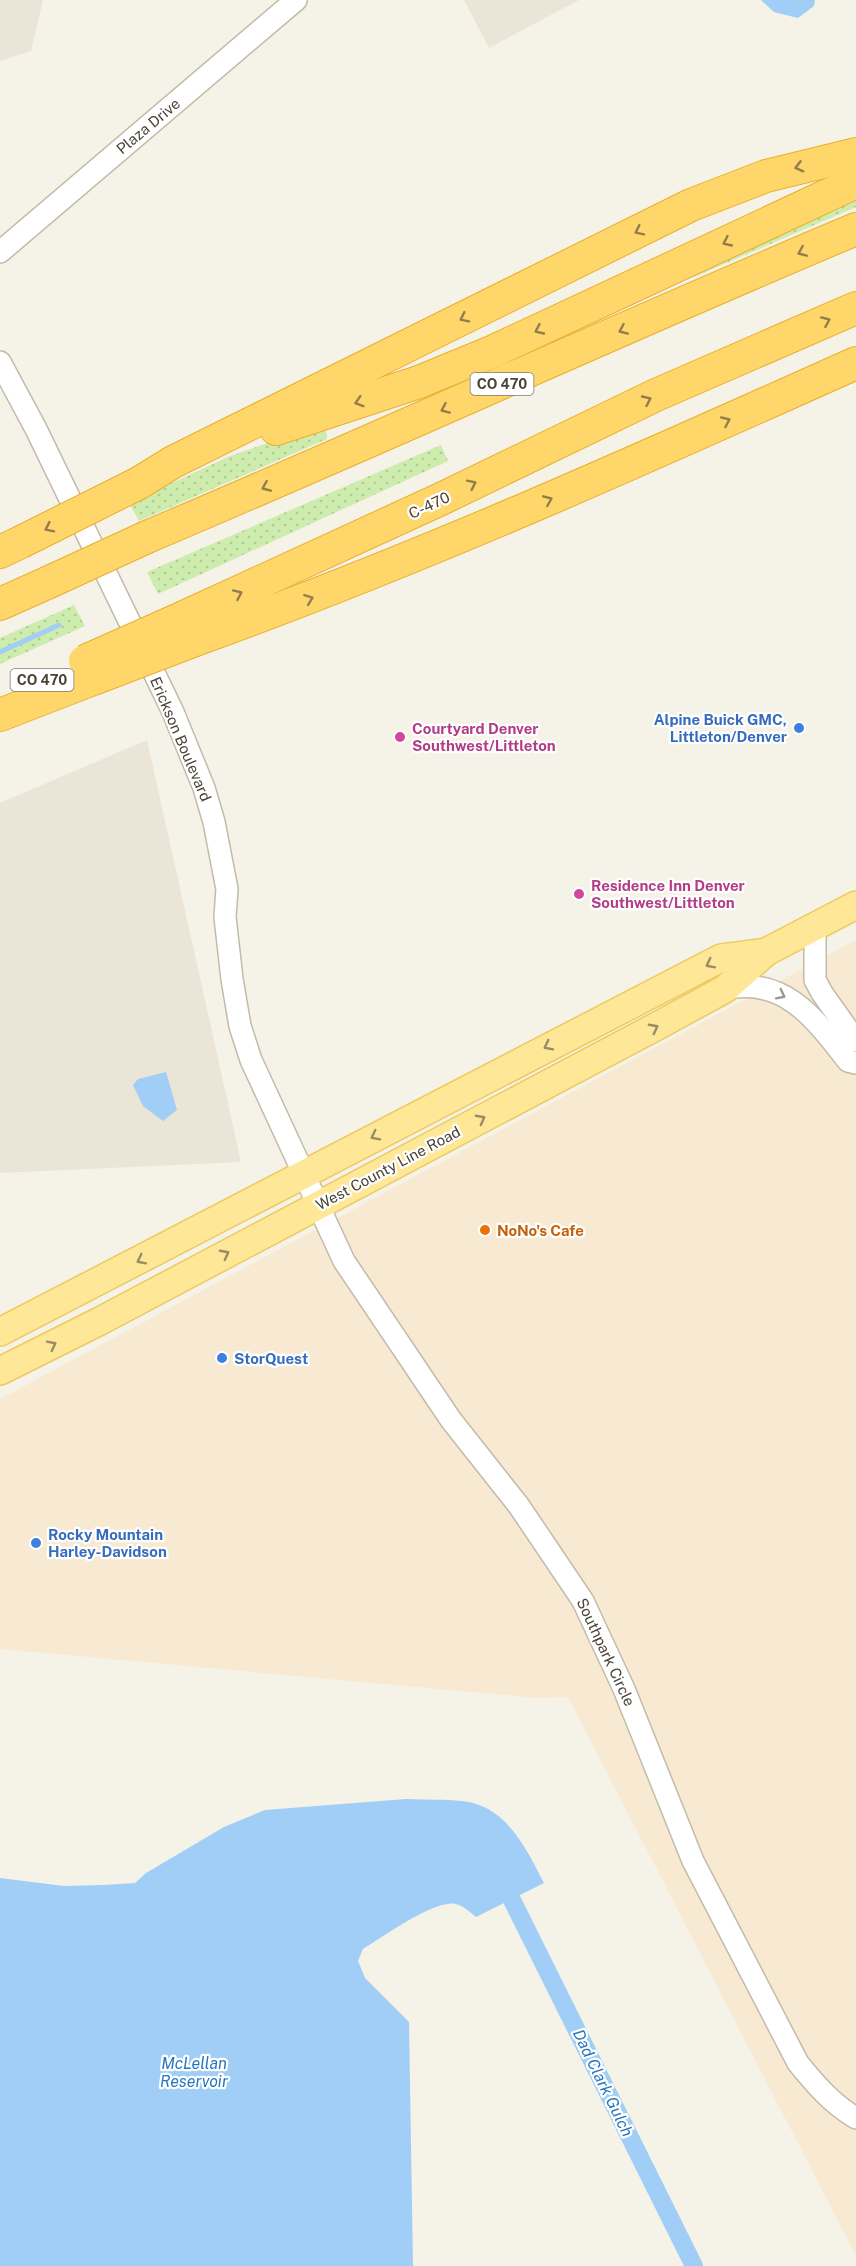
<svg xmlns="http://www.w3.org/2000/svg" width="856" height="2266" font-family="'Public Sans',sans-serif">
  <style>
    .residential { fill: #eae5d6 }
    .commercial { fill: #f8ead2 }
    .grass { fill: url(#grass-dots) }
    .water { fill: #a1cef6 }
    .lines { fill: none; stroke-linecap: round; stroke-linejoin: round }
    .stream { stroke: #a1cef6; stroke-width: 5 }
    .canal { stroke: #a1cef6; stroke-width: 18 }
    .minor-casing { stroke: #c2bbaa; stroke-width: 24 }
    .major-casing { stroke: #edca5f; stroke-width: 30 }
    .highway-casing { stroke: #e9af2e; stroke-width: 34 }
    .minor { stroke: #fff; stroke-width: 21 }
    .major { stroke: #ffe798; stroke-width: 27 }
    .highway { stroke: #ffd66a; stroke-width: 32 }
    .highway-bridge-casing { stroke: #e9af2e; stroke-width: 34; stroke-linecap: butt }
    .highway-bridge { stroke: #ffd66a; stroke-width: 32 }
    .oneway { stroke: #927e4b }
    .oneway2 { stroke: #9b8d62 }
    .oneway3 { stroke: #9b9890 }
    .shop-dot { fill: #3f7fe0; stroke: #fff; stroke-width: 2 }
    .hotel-dot { fill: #d1479c; stroke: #fff; stroke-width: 2 }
    .food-dot { fill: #e8710a; stroke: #fff; stroke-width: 2 }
    .labels { text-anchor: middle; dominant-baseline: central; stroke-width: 4.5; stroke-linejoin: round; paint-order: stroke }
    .shield { fill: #fff; stroke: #807b72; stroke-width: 1.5 }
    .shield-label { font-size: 14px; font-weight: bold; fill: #494336 }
    .street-label { font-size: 15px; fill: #494336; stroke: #fff }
    .shop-label { font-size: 15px; font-weight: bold; fill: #366cbe; stroke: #fff; text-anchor: start }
    .hotel-label { font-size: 15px; font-weight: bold; fill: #b23c85; stroke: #fff; text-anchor: start }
    .food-label { font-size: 15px; font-weight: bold; fill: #c56008; stroke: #fff; text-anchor: start }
    .water-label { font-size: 16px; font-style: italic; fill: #2676be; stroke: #fff }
  </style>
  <defs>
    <pattern id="grass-dots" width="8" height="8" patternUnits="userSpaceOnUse" patternTransform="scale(1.5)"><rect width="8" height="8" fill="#cdecae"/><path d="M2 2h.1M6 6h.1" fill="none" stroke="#b2cc96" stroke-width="1.8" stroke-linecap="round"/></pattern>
  </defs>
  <rect width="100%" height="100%" fill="#f5f2e8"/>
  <g class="residential">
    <polygon points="0,0 43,0 31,51 0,61"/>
    <polygon points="464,0 579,0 489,48"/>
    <polygon points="147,740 241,1162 0,1173 0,803"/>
  </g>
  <polygon class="commercial" points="856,940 856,2256 568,1697 537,1698 0,1649 0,1399"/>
  <g class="grass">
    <polygon points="856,192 856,207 694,277 691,269"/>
    <polygon points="325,423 327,439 139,521 129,503 230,456"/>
    <polygon points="441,445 448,461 158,594 147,572"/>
    <polygon points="74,605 85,626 0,664 0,638"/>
  </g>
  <g class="water">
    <polygon points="761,0 815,0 814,6 798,18 774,12"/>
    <polygon points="166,1072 177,1110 163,1121 143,1106 133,1085 138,1079"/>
    <path d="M406,1799C425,1800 444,1799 462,1801C506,1805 526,1848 544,1883L476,1917C470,1912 464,1906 456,1904C435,1899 383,1937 363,1949L358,1961L365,1978L409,2022L413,2266H0V1878L64,1886L103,1885L135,1883L146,1873L224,1827L265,1810Z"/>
  </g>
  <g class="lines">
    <polyline class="stream" points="0,652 59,625"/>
    <polyline class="canal" points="512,1900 694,2266"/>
    <g class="minor-casing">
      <g id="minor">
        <polyline points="0,252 296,0"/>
        <path d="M0,362L36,429L118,598L173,712L204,788L214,822L227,889L225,917L232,979L240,1026L251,1060L344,1261L451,1420L519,1506L583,1601L624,1689L693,1861L798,2063C815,2084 832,2104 856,2118"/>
        <polyline points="815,927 815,980 822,993 856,1041"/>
        <path d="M725,989C784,975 816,1020 848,1061L856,1063"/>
      </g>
    </g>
    <g class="major-casing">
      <g id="major">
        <polyline points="0,1332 721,958 766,952"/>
        <polyline points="0,1371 100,1321 659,1025 725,989 766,952 856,905"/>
      </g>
    </g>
    <g class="highway-casing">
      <g id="highway">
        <polyline points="276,429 419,382 494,351 856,182"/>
        <polyline points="139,483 173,462 691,205 766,176 856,154"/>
        <path d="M147,537C384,437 618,329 856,229"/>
        <polyline points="0,552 21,542"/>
        <polyline points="0,604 47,583"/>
        <polyline points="184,617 441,499 656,395 856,308"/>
        <path d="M195,640C420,559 638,461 856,363"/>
        <polyline points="0,715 93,679"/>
      </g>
    </g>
    <use href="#minor" class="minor"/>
    <use href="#major" class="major"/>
    <use href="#highway" class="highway"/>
    <g class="highway-bridge-casing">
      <g id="highway-bridge">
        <polyline points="21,542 139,483"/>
        <polyline points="47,583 147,537"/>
        <polyline points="85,661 184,617"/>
        <polyline points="93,679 195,640"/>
      </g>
    </g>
    <use href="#highway-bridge" class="highway-bridge"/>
  </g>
  <defs><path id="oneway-chevron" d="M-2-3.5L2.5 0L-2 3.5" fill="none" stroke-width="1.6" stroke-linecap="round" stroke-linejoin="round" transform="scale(1.5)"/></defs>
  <g class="oneway">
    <use href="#oneway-chevron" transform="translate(799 167) rotate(165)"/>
    <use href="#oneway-chevron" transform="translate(639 231) rotate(154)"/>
    <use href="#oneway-chevron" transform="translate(727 242) rotate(155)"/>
    <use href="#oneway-chevron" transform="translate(802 252) rotate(157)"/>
    <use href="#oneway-chevron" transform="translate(464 318) rotate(154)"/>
    <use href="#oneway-chevron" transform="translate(826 321) rotate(-24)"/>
    <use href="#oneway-chevron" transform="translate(539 330) rotate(155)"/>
    <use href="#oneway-chevron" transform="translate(623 330) rotate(156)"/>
    <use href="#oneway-chevron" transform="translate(647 400) rotate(-25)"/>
    <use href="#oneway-chevron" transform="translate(359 402) rotate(163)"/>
    <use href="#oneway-chevron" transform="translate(445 409) rotate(156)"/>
    <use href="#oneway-chevron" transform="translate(726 421) rotate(-24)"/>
    <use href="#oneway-chevron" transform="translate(472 484) rotate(-26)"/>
    <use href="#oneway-chevron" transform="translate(266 487) rotate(157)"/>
    <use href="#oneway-chevron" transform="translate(548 500) rotate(-23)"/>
    <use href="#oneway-chevron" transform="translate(49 528) rotate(154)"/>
    <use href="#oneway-chevron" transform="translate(238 594) rotate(-24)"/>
    <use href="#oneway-chevron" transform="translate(309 599) rotate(-21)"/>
  </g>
  <g class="oneway2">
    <use href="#oneway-chevron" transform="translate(710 964) rotate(153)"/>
    <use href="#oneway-chevron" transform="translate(654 1028) rotate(-28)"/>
    <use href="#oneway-chevron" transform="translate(548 1046) rotate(153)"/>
    <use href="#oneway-chevron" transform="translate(481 1119) rotate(-28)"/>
    <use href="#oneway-chevron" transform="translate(375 1136) rotate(153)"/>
    <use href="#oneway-chevron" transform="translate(225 1254) rotate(-28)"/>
    <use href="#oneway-chevron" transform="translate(141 1260) rotate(153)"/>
    <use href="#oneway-chevron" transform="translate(52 1345) rotate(-27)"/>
  </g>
  <use class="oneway3" href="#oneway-chevron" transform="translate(781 995) rotate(27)"/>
  <g class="shop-dot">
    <circle cx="799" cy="728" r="6"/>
    <circle cx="222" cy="1358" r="6"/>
    <circle cx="36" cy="1543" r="6"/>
  </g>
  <g class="hotel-dot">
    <circle cx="400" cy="737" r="6"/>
    <circle cx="579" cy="894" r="6"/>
  </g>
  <circle class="food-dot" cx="485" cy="1230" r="6"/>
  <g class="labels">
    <g class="shield">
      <rect x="470.5" y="373" width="63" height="22" rx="4.5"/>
      <rect x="10.5" y="669" width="63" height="22" rx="4.5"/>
    </g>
    <g class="shield-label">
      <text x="502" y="384">CO 470</text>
      <text x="42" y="680">CO 470</text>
    </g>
    <g class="street-label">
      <text transform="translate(148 126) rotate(-40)">Plaza Drive</text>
      <text transform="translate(429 505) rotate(-25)">C-470</text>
      <text transform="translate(181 739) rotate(67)">Erickson Boulevard</text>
      <text transform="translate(388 1168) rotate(-28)">West County Line Road</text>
      <text transform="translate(606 1652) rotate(65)">Southpark Circle</text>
    </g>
    <g class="shop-label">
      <text x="787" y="719" text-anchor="end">Alpine Buick GMC,<tspan x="787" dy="17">Littleton/Denver</tspan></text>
      <text x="234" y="1358">StorQuest</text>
      <text x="48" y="1534">Rocky Mountain<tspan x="48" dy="17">Harley-Davidson</tspan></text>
    </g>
    <g class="hotel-label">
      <text x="412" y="728">Courtyard Denver<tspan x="412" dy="17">Southwest/Littleton</tspan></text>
      <text x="591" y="885">Residence Inn Denver<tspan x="591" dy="17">Southwest/Littleton</tspan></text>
    </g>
    <g class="food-label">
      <text x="497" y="1230">NoNo's Cafe</text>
    </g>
    <g class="water-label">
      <text x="194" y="2063">McLellan<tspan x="194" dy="18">Reservoir</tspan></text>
      <text transform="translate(603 2083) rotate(64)">Dad Clark Gulch</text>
    </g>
  </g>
</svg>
